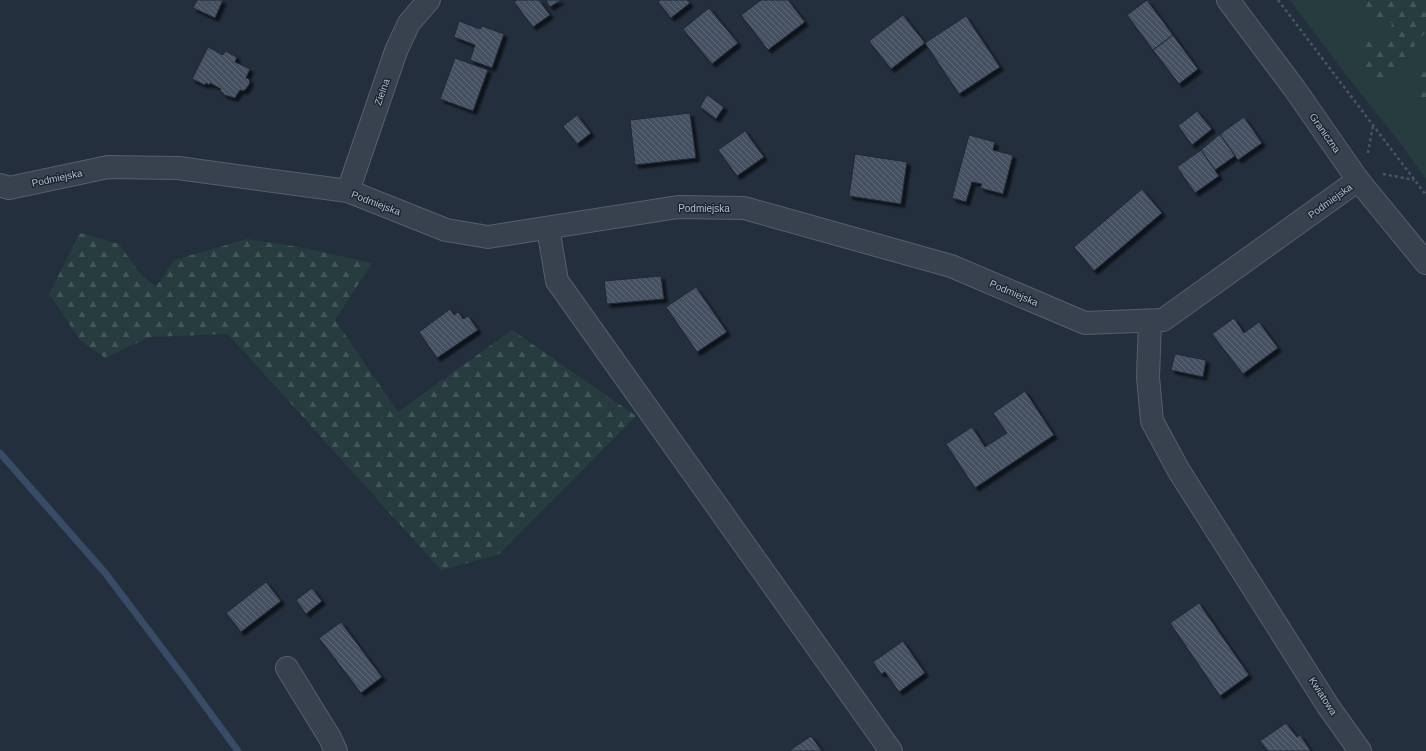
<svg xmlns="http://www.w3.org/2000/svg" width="1426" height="751" font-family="Helvetica,sans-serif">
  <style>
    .grass { fill: #263c3f }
    .forest { fill: url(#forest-firs) }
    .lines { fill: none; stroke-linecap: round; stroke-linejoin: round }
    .stream { stroke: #394c67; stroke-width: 7 }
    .building { fill: url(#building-back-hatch); stroke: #1f2835; filter: url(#shadow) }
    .minor-casing { stroke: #565f6c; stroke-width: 24 }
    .path { stroke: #44595c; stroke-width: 2.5; stroke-dasharray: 3 3; stroke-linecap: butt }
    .minor { stroke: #38414e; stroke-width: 22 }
    .labels { text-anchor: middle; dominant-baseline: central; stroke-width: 3; stroke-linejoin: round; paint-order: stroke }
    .street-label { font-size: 10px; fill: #b4bcc9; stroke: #1d2633 }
  </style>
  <defs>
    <pattern id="forest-firs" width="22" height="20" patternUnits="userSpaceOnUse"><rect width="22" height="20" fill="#263c3f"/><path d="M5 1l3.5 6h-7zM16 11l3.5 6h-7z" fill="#435659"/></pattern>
    <pattern id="building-back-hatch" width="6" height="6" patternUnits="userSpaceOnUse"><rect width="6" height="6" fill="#455162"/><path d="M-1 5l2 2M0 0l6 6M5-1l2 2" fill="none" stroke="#5d6877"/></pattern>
    <filter id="shadow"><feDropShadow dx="3.5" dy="3.5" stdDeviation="1" flood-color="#0009"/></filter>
  </defs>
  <rect width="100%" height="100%" fill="#242f3e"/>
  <polygon class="grass" points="1290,0 1426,0 1426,179 1401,144 1347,76"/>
  <g class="forest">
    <path d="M1365,0H1426V31L1391,77L1376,81C1363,67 1360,61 1364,42L1389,39L1392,23L1368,19Z"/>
    <path d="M1426,70V102C1415,94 1415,79 1426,70Z"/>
    <polygon points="80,233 119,244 141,275 156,287 174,260 247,239 299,247 372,263 335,320 398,412 512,330 636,416 498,555 441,570 228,334 150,337 105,358 81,341 49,294"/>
  </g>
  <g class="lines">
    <polyline class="stream" points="0,453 106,574 186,680 238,751"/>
  </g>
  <g class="building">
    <polygon points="197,0 223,0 215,18 193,8"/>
    <polygon points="517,0 539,0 550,15 533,27 514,2"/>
    <polygon points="546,0 561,0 550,7"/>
    <polygon points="660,0 687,0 690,3 671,18 658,2"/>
    <polygon points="761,0 788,0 805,22 768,50 741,15"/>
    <polygon points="1147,0 1173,35 1153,50 1127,15"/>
    <polygon points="709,8 738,43 712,64 683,29"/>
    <polygon points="903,15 925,43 891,69 869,41"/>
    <polygon points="966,16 1000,67 959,94 925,43"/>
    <polygon points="459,21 480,29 482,26 504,34 492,68 470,60 475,45 454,37"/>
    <polygon points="1173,35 1198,69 1179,84 1153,50"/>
    <polygon points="208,47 223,55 225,51 237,57 235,62 250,69 246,78 249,79 250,83 246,89 243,91 240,90 235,98 224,95 223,93 220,91 221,89 210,83 209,85 206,83 205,85 192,79"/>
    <polygon points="455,58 488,70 473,111 440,99"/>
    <polygon points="707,95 724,107 716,119 700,107"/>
    <polygon points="1197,111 1212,129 1192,145 1178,126"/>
    <polygon points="690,113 696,158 635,165 630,120"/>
    <polygon points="577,115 591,133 577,144 563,126"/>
    <polygon points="1244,117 1262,143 1238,160 1220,134"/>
    <polygon points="745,131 764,157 737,176 718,150"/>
    <polygon points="1220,134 1235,156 1215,170 1201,150"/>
    <polygon points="969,135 995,142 993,150 1013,155 1003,194 980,188 982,184 972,182 966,202 952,198"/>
    <polygon points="1201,150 1219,176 1195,193 1177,167"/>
    <polygon points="855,154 907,162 901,204 849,196"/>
    <polygon points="1142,189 1162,213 1094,271 1074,247"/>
    <polygon points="661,276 664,299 607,304 604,281"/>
    <polygon points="696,287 727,332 697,352 666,307"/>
    <polygon points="450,309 454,315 458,312 463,319 468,316 478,330 437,358 419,332"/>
    <polygon points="1234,318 1244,333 1259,322 1278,348 1243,374 1212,334"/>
    <polygon points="1175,354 1206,360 1203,377 1171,370"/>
    <polygon points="1025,391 1054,435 975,488 946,444 972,427 985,447 1007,433 993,413"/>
    <polygon points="266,582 281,601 241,632 226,613"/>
    <polygon points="312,588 322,601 306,614 296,600"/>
    <polygon points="1199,603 1249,675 1220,696 1170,623"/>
    <polygon points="341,622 382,677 361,693 319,638"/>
    <polygon points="903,641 925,673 899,692 885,672 881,674 873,662"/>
    <polygon points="1286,723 1297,737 1300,735 1311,751 1268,751 1260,741"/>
    <polygon points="811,736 822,751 789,751"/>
  </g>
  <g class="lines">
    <g class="minor-casing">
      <g id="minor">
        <polyline points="1228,0 1294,88 1358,180 1426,263"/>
        <polyline points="0,185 9,188 108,167 178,168 348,191 446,230 488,237 678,207 744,208 951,266 1085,323 1163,320 1358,180"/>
        <polyline points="348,191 396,51 409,23 429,0"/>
        <polyline points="548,228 557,281 891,751"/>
        <polyline points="1150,321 1148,377 1152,421 1179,471 1328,706 1360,751"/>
        <polyline points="287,668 330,738 336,751"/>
      </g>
    </g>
    <g class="path">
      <polyline points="1278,0 1426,195"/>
      <polyline points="1368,153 1373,125"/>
      <polyline points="1383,174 1414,180"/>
    </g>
    <use href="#minor" class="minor"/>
  </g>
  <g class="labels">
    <g class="street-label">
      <text transform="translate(382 92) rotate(-71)">Zielna</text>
      <text transform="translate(1325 133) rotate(55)">Graniczna</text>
      <text transform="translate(57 178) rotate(-12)">Podmiejska</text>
      <text transform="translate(1330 201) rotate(-36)">Podmiejska</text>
      <text transform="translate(376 203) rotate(21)">Podmiejska</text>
      <text x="704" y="208">Podmiejska</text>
      <text transform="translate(1014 293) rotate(23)">Podmiejska</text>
      <text transform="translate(1323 696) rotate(57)">Kwiatowa</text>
    </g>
  </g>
</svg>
